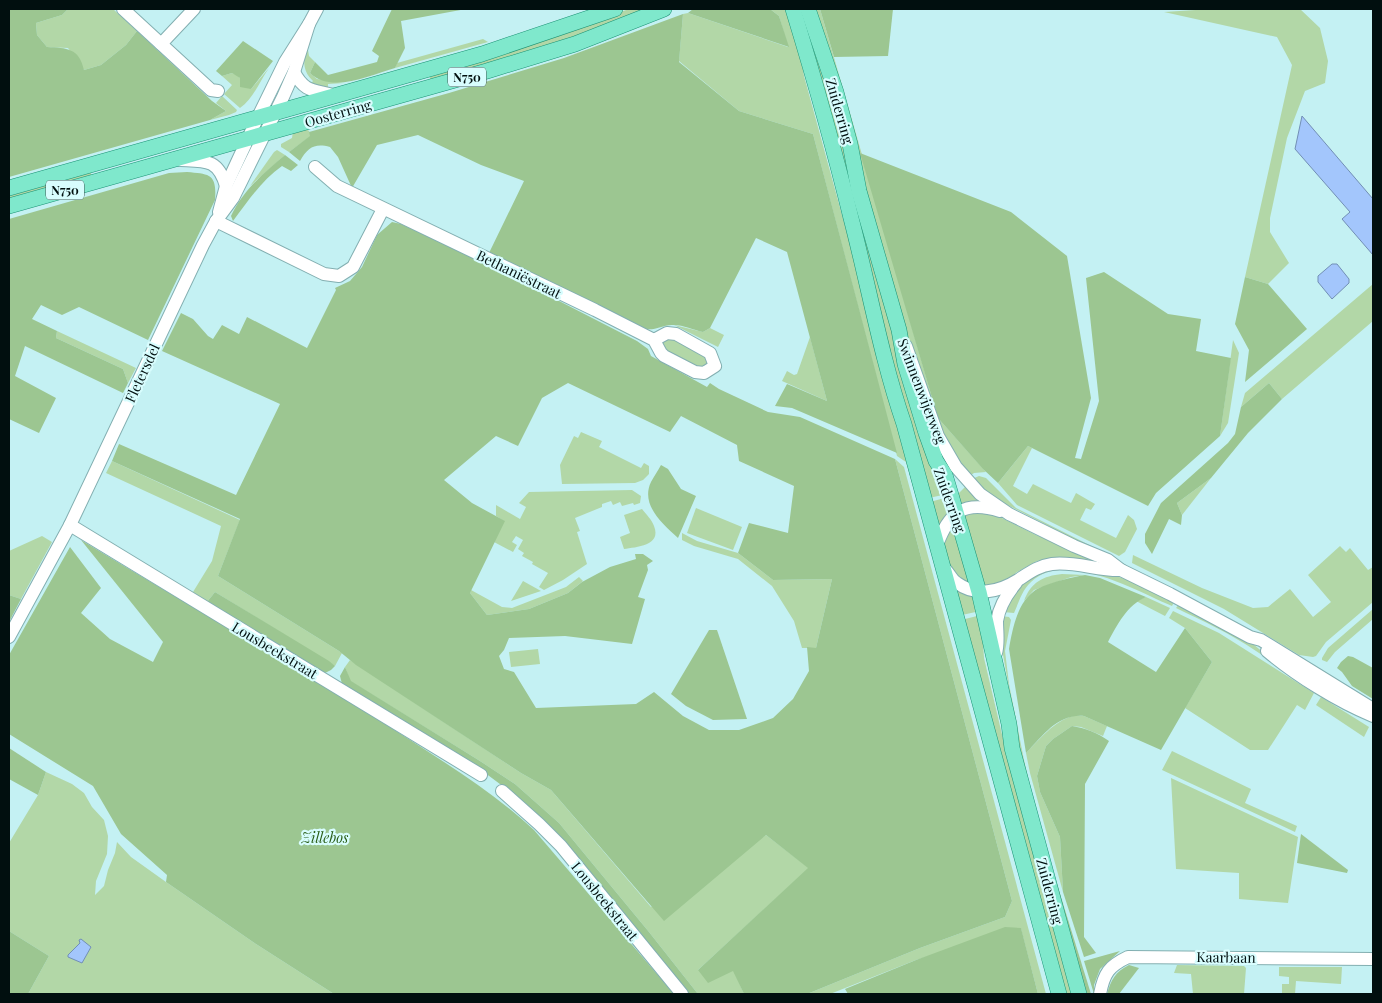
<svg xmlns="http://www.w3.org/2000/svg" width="1382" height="1003" font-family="'Playfair Display',serif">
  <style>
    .green { fill: #b2d7a7 }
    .forest { fill: #9cc691; fill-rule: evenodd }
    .water { fill: #a3c6fc; stroke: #728fb5 }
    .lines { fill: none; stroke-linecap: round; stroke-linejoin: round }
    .minor-casing { stroke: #83afb1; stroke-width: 14 }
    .major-casing { stroke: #1b9274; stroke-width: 16 }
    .minor { stroke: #fff; stroke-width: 12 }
    .major { stroke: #7fe8cc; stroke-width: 15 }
    .labels { text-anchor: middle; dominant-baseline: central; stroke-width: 4.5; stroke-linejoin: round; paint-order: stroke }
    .shield { fill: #d8fdfe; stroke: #425657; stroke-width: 1 }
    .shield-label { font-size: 12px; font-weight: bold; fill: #010f0f }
    .street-label { font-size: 14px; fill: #010f0f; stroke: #d8fdfe }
    .park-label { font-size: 14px; font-style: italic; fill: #285d16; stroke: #d8fdfe }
  </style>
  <rect width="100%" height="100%" fill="#c4f1f3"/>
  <g class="green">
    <polygon points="68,9 113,9 137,31 126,45 101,65 84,70 68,48 47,47 37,35 36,23 62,15"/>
    <polygon points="629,9 651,9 549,46 431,82 429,75 595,21"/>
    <polygon points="770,9 788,9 799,44 804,76 920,500 917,500 906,462 897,456 813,134 739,111 679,61 683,14 688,13 788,47 779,16"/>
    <polygon points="812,9 820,9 938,418 986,472 974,473 968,477 951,456 913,356"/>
    <polygon points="1211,9 1300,9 1320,28 1328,61 1325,83 1305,91 1287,138 1270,218 1270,232 1289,263 1268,284 1245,277 1292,65 1277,37 1164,12"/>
    <polygon points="807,14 832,91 837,125 875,264 947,494 929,498 800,16"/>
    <polygon points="483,39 488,42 395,68 397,63"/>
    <path d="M306,49L308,50L309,56L315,62L310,73L317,79L344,83L328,84V90L309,86L313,81C303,72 303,62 306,49Z"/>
    <path d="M269,68C260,81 253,99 240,108L224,94L232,85L222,76L232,73L237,75L251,89Z"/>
    <polygon points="222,96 237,110 236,112 229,115 210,120 226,111 216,103"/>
    <polygon points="305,128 309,131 311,136 289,152 281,147 281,144 292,138 293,131"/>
    <polygon points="277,150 285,155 250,186 274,152"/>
    <polygon points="90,170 92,177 9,201 9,194"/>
    <polygon points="1373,284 1373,321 1282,399 1269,383 1241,407 1245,393"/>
    <polygon points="674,325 703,332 710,328 724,335 718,347"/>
    <polygon points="57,331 136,368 128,383 123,369 56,338"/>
    <polygon points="668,336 705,353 710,361 701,369 668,352 662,344 663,341"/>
    <polygon points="810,337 827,401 782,381 787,371 794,375 797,374"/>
    <polygon points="1233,340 1239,353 1228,423 1220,436"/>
    <polygon points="581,432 602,441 599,447 641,468 644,463 649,466 649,474 643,480 635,483 562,484 560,465 574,436 578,438"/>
    <polygon points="1028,446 1032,448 1013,486 1027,494 1033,484 1071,503 1076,493 1095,504 1091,510 1086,508 1080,520 1116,538 1128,515 1134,520 1137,529 1125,552 1119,556 1017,505 998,483"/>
    <polygon points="895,459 904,467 1046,994 1038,994 1021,929 916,960 830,994 807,994 920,948 1005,917 1012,901"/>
    <polygon points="112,461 240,520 218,576 339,651 342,653 335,666 215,592 207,602 193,592 212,561 221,526 106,473"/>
    <polygon points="979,476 986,478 1016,508 1117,559 1113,559 990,496 972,479"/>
    <polygon points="1211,478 1182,515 1177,503"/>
    <polygon points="967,485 983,500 958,508 954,495 959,493"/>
    <polygon points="632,490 641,496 640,503 634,505 633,503 622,506 620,502 613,505 611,501 602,504 602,507 575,518 580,531 577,532 587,564 563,580 544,590 539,587 548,573 532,564 533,562 522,556 524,553 518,549 523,540 516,536 512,542 517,545 513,552 494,542 504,521 496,516 496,505 520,519 526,507 519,503 529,492"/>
    <polygon points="948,497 954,513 938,531 930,502"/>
    <polygon points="696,508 742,527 733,550 687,533"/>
    <path d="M642,509C646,514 652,520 654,526C662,546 636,547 624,549L620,537L630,533L624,515Z"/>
    <polygon points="971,511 992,513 1036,535 1090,557 1091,560 1089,562 1061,557 1037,561 1017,572 1009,579 981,588 960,516"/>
    <polygon points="955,518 974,587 960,580 949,567 943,549 947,529"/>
    <polygon points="682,533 697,541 738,553 773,580 832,579 816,648 802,648 794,621 772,586 738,559 694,546 682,540"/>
    <polygon points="42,536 52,542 21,599 9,595 9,551"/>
    <polygon points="1340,546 1346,552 1350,548 1368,570 1373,567 1373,602 1326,642 1316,656 1313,657 1299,655 1224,609 1132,563 1133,555 1202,588 1253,608 1268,607 1290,589 1313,617 1331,602 1308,575"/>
    <path d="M1056,567L1111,574L1130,581L1174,602L1172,606C1137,591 1064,549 1031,582C1022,590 1019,602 1014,613L1003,612C1015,581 1028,578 1056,567Z"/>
    <path d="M1062,574L1085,575L1071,577L1034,590L1024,601C1031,582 1043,576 1062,574Z"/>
    <polygon points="579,577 583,581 568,593 529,609 487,615 470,593 471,590 502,607 512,608 566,587"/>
    <polygon points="523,581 541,591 511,601"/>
    <polygon points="953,585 976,594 980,611 962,615"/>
    <polygon points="1146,597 1170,608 1165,616 1136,601"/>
    <path d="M1179,604L1253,644L1288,673C1276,666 1267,658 1256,651C1231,634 1203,621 1176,608Z"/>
    <polygon points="1373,609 1373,619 1335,652 1327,662 1322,660 1322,658 1328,648"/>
    <polygon points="1173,611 1219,633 1314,693 1305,710 1297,705 1268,750 1250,750 1185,708 1212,662 1185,628 1169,618"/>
    <polygon points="981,615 984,658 1008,760 1072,994 1064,994 961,620"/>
    <polygon points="1001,616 1009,617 1011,620 1005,651 1009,684 1024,760 1045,855 1025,777 1000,638"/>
    <polygon points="538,649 540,664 511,667 509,652"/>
    <polygon points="350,660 521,773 551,790 651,907 766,835 809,868 698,970 734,971 744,994 698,994 649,932 559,823 515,784 480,761 350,681 345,667"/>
    <polygon points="1321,697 1369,727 1364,737 1316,705"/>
    <path d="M1073,716H1084L1107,726L1103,736L1081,727L1072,726L1053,739L1046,746L1037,776L1040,792L1060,837L1063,892L1030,773L1026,753C1040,739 1054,721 1073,716Z"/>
    <polygon points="1172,751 1251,789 1245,803 1297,826 1295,832 1162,770"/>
    <polygon points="46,772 72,784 84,793 92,807 104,820 108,836 107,854 96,881 95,895 104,886 108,870 115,853 117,842 131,857 166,882 253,942 334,994 28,994 49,956 9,931 9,843 38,795"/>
    <polygon points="1171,778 1298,837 1288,903 1239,899 1239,873 1176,869"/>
    <polygon points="1177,965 1244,966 1246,968 1244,994 1193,994 1191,974 1174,973"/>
    <polygon points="1279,967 1342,967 1341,984 1296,981 1295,994 1282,994 1282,984 1289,984 1289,977 1279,976"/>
  </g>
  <g class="forest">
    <path d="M9,9H68L62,15L36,23L37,35L47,47C67,48 79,48 84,70L101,65L126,45L137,31L212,101L226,111L210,120L9,177Z"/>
    <path d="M392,9H466L401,21L405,48L395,68C370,75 332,94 310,73L315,62L328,75L377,62L379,56L372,51Z"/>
    <polygon points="693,9 770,9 779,16 789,47 688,13"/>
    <polygon points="820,9 893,9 888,56 834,57"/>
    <path d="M683,14L679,62L739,111L813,134L897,453L792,408L775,406L787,384L827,401L787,252L756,238L710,328L703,332C694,330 683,325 674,325C663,324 656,331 645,329L644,330L489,253L524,181L481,165L418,135L377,145L352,188L338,157L330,147C315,143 308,147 300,161L289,152L310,136L309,132L449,93L564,58Z"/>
    <polygon points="243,41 273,61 251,89 240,87 240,78 232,73 222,76 216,71"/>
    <polygon points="860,153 1011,212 1067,256 1091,398 1075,458 1081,459 1099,401 1086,278 1104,272 1168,314 1201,319 1196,351 1231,358 1220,436 1156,493 1148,506 1028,446 998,483 983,469 938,418"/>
    <path d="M285,155L298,165L291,171L282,166C262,180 248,201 233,221L231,216C243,190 264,173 285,155Z"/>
    <path d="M187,172C210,174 217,174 215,200L148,340L79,307L62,315L41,305L32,319L57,331L56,338L123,369L128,383L123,393L25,346L15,376L56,398L39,433L9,419V219L169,173Z"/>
    <path d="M392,222L401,224L495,268L637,341L648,349L651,356L707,387L710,383L719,389L768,412L800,417L895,459L1012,901L1005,917L920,948L807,994H744L733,971L708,983L698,970L808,868L766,835L664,921L551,790L521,773L356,665L339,651L218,576L240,519L112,461L119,444L236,495L280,404L162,351L181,313L193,319L208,336L213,339L222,325L239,334L247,317L307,348L336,290L335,288L350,281L362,267L377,235ZM568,383L670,432L681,416L737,445L739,461L794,486L788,533L749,523L738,553L773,580L832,579L816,648L807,647L809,671L793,699L773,718L739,730H709L683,716L654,692L636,704L536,708L514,672L504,669L499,656L504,650L509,638L565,636L632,644L645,599L638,597L648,570L647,565L653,561L643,554H635L636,559L610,567L582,582L568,593L529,609L487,615L470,593L505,521L472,503L444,480L496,436L518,446L542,398Z"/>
    <polygon points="1245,277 1268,284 1307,329 1245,382 1249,350 1235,324"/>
    <polygon points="1269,383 1282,399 1248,433 1211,478 1177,503 1182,515 1181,525 1169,519 1152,554 1145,543 1145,534 1161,503 1228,443 1235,434 1241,407"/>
    <path d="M661,465L668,469L681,489L696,496L678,538C663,524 640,505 651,482C654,476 658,471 661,465Z"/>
    <path d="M81,540C184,603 291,663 393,729C442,761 491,790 534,830L674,994H399L393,993L392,994H334L253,942L166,882L167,875L121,834L93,786L9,734V655L70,547L101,588L81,613L110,639L153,662L163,642Z"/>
    <path d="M1085,575L1100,578L1146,597C1127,605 1117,625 1108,642L1156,672L1185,628L1212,662L1161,750L1084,716C1057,714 1044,735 1026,753L1009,649C1012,631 1017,604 1033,592C1042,584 1072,577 1085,575Z"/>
    <polygon points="215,592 329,661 335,666 331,670 325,673 207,602"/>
    <polygon points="9,595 21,599 9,622"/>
    <polygon points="709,630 717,630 747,719 713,720 686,706 671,694"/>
    <polygon points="1348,656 1353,657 1373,668 1373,699 1352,686 1342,672 1337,668 1341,662"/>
    <polygon points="345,667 351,681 480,761 515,784 559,823 649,932 698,994 687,994 508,790 469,761 342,684 340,676"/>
    <path d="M1072,726C1085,728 1098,733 1109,741L1085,784L1084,937L1096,953L1084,957L1063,892L1060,837L1040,792L1037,776L1046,746L1053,739Z"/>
    <polygon points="9,748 46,772 38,795 9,779"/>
    <polygon points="1301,834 1348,870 1347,873 1297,863"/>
    <polygon points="1048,855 1091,994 1083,994"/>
    <polygon points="1005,927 1021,928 1038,994 848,994 845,989 916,960"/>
    <polygon points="9,931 49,956 28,994 9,994"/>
    <polygon points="1120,951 1100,969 1094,985 1094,994 1084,961"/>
    <path d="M1129,965L1139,968L1119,994H1107C1111,980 1115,972 1129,965Z"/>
  </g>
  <g class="water">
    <polygon points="1302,116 1373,199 1373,255 1342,219 1350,212 1295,149"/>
    <polygon points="1332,264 1337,264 1349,279 1349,283 1332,299 1318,282 1318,276"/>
    <polygon points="81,939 91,947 82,963 68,957 68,955 80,943 79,940"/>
  </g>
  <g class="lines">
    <g class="minor-casing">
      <g id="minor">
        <polyline points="123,9 211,90 218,91"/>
        <polyline points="161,44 194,9"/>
        <path d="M294,72C306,95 316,89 337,96"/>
        <path d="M181,160C206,161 218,159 226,186"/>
        <polyline points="315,167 337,186 595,310 654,340 661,353 664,356 695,372 704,373 715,366 710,353 676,334 667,333 654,340"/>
        <polyline points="219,212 226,186 257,119 285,62 309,24 317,9"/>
        <polyline points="216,221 324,274 339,276 353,267 383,209"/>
        <polyline points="906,346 938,436 956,467 980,494 1009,514 1074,546 1108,560 1121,570 1170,594 1250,637 1261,640 1373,709"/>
        <polyline points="70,525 481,775"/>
        <path d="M937,545C949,512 964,500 1000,511"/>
        <path d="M945,569C949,573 952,580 957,583C976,597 999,592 1018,580C1029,573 1038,566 1052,564C1075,561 1098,571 1121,570"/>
        <polyline points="9,637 70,525 203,245 216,221 233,198 283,97 294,72 309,24"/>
        <path d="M1267,651C1297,676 1337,701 1373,716"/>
        <path d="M996,653C999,643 997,632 997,621C999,607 1007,594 1016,583"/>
        <polyline points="502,791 539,824 561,846 682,994"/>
        <path d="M1100,994C1104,973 1109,966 1128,957L1373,959"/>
      </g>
    </g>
    <g class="major-casing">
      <g id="major">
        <path d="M793,9C814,78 834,148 851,218C869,287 881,357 904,424L1059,994"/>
        <polyline points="808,9 836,92 850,144 859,191 899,330 905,364 926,433 936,461 945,475 951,495 979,592 1009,724 1012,748 1079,994"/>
        <polyline points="9,188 482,54 615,9"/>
        <polyline points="9,206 487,71 575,44 664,9"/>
      </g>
    </g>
    <use href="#minor" class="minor"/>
    <use href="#major" class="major"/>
  </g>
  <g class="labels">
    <g class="shield">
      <rect x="448" y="67.5" width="38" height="19" rx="4"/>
      <rect x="46" y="180.5" width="38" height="19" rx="4"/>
    </g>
    <g class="shield-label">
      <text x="467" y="77">N750</text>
      <text x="65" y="190">N750</text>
    </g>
    <g class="street-label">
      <text transform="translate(840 111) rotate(74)">Zuiderring</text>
      <text transform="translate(338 113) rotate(-16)">Oosterring</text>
      <text transform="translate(519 274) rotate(26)">Bethaniëstraat</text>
      <text transform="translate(142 373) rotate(-65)">Fletersdel</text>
      <text transform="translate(922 391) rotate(69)">Swinnenwijerweg</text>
      <text transform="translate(950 500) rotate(70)">Zuiderring</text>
      <text transform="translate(275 650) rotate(31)">Lousbeekstraat</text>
      <text transform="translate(1050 891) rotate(75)">Zuiderring</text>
      <text transform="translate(605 901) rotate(51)">Lousbeekstraat</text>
      <text transform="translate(1226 957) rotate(1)">Kaarbaan</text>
    </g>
    <g class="park-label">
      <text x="325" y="837">Zillebos</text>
    </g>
  </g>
  <rect width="1382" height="1003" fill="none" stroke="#010f0f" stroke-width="20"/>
</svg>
